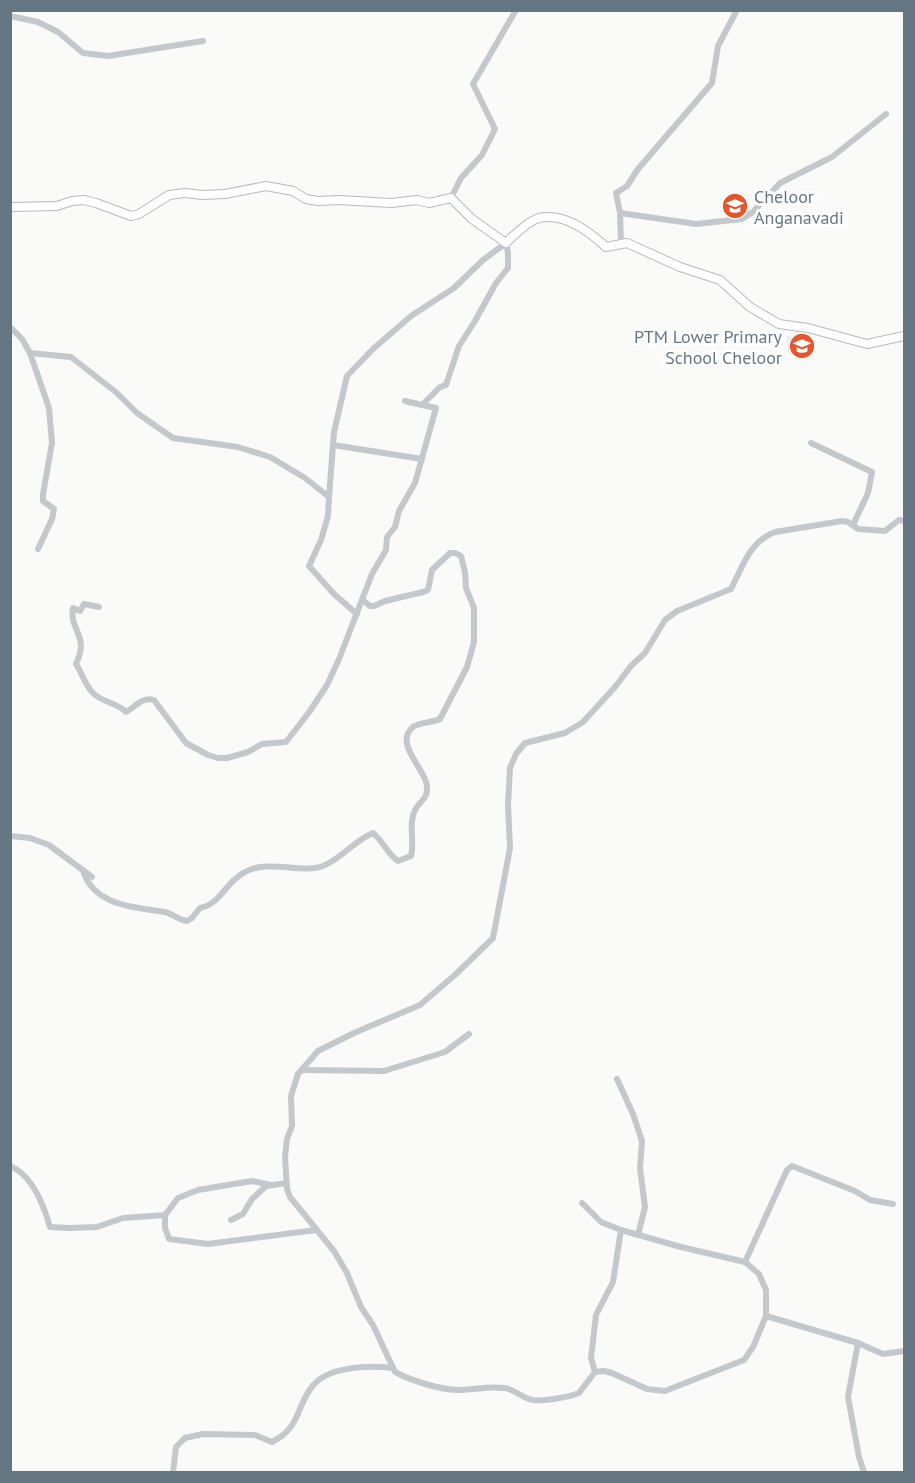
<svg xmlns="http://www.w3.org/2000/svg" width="915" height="1483" font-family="'PT Sans',sans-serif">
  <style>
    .built { fill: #e8e9e9 }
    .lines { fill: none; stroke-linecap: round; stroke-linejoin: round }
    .major-casing { stroke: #b5babe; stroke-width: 10 }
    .minor { stroke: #c3c8cc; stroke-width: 6 }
    .major { stroke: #fff; stroke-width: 8 }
    .labels { text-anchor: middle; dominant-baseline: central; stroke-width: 6; stroke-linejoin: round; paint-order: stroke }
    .poi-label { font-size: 18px; fill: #657683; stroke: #fff; text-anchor: start }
  </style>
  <rect width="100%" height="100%" fill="#fafaf8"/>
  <polygon class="built" points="787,336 815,341 816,352 788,353"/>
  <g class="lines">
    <g class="major-casing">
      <path id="major" d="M10,207L57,206L72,201L84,200L96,203L131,216L139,214L169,195L185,193L202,195L225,194L266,186L293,191L306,199L318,201L339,200L391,203L417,200L429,203L451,198L472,219L506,243C514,235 528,221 539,218C564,212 590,232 606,247L627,243L680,267L720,280L750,307L779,324L808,328L867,344L904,336"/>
    </g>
    <g class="minor">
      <polyline points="10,16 38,22 58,32 83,53 108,56 203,41"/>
      <polyline points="451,198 461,178 482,155 495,129 473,84 516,10"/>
      <polyline points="620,213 696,224 742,219 753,212 780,183 832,157 886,114"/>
      <polyline points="621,244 620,213 616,193 627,186 638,169 712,83 718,46 737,10"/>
      <polyline points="10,327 22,339 30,353 71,357 117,393 137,413 173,438 238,447 270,457 305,478 329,497 334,432 347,376 373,349 411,316 454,288 483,260 506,243 508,253 508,268 496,283 475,321 459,346 446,385 440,387 422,405 405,401"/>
      <polyline points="30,353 49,408 52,443 43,494 43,501 54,509 52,519 38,549"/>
      <polyline points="811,443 872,472 868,493 853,525"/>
      <polyline points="333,445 422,459"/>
      <polyline points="329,497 328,516 321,540 309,566 334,594 357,614"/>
      <path d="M904,521L899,520L885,531L858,529L848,522L842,521L775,532C749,542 743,566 731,589L677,611L665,620L645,653L631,666L615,687L583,722L565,733L525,743L516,754L510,768L508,805L510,848L493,938L456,974L420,1005L354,1033L318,1051L298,1074L291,1096L292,1126L287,1139L285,1157L287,1189L290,1197L334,1251L347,1273L361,1307L373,1325L395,1372C412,1381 438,1389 457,1390C473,1390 488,1386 504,1388C514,1389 520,1396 529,1399C539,1403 569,1397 579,1393L595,1372L604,1371L612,1373L647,1389L665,1391L744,1360L753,1347L766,1316L858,1343L883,1354L904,1351"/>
      <path d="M99,607L84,604L80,611L73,608C69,631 90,635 76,664C82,673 85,685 93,693C103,703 116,702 126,712C135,707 143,696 154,700L186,743L208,755L218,758H227L248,752L262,744L286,742L310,711L327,685L339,659L372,574L386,550L387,537L395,527L399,511L415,483L436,408L422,405"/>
      <polyline points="10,836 30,838 49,845 92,877"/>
      <path d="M83,870C93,906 135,907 165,912C173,914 179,920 187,921L192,918L200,908C222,903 224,883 245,872C268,859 302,874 323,866C341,859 355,840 373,833C384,842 388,855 398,861L411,856C415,841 408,824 415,810C420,800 428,800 427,786C426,769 393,744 413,727C420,722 432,723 440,719L467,667L474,642V608L466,588L465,572L461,556L455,553H450L432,570L428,590L423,592L385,601L374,606H370L363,600"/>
      <polyline points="303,1070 384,1071 445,1052 469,1034"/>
      <polyline points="617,1079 633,1114 642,1141 640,1168 645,1207 638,1235"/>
      <path d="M10,1166C33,1175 44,1206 50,1227L69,1228L97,1227L123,1218L165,1215V1228L169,1239L208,1244L316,1230"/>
      <polyline points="582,1203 601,1222 621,1230 681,1247 745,1262 759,1274 766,1290 766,1316"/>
      <polyline points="165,1215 178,1198 198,1190 252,1181 271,1185"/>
      <polyline points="231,1220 243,1214 252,1199 266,1186 287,1183"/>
      <polyline points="745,1262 787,1170 792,1166 855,1191 870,1200 893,1204"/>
      <polyline points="858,1343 848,1397 859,1457 864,1472"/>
      <polyline points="595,1372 591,1358 596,1315 613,1282 621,1230"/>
      <path d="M173,1472L176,1447L185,1438L203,1434L255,1435L272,1442C300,1428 295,1410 311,1388C326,1366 369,1365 393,1368"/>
    </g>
    <use href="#major" class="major"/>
  </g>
  <defs>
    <g id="school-disc" transform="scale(1.35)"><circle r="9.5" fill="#e4572e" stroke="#fff"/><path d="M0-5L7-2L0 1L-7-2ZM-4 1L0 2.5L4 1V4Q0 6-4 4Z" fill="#fff"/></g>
  </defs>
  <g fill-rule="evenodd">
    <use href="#school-disc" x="735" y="206"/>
    <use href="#school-disc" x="802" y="346"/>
  </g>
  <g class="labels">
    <g class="poi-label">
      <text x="754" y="196">Cheloor<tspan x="754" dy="21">Anganavadi</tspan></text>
      <text x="782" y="336" text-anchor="end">PTM Lower Primary<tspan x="782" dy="21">School Cheloor</tspan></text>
    </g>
  </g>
  <rect width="915" height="1483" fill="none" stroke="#657683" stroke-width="24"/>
</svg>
